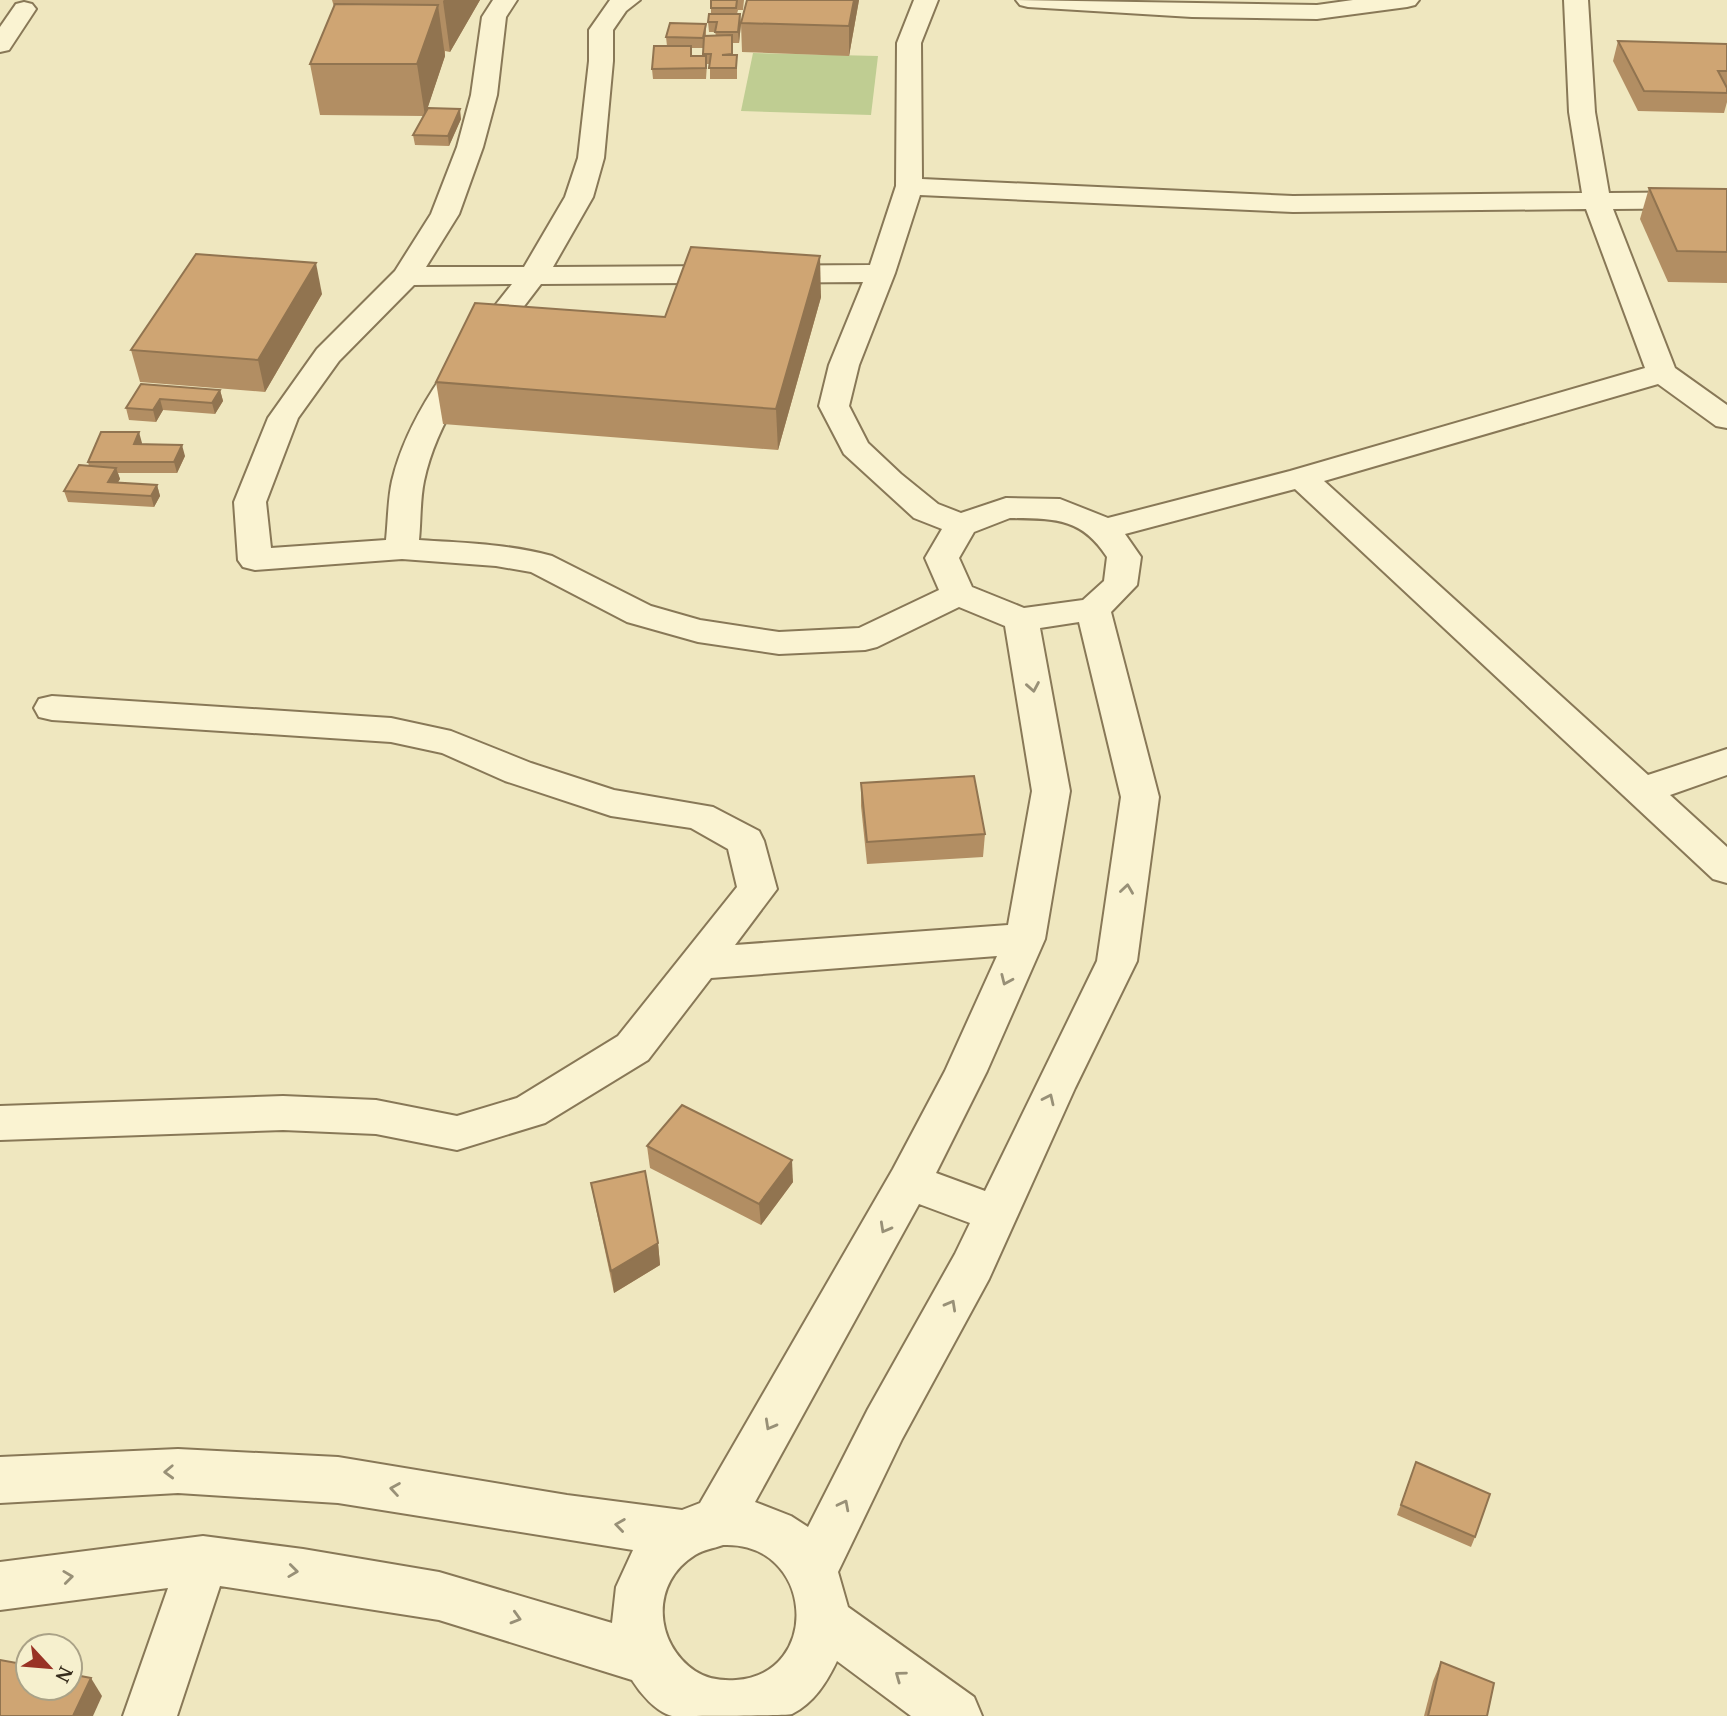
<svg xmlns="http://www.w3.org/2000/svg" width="1727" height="1716" font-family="'Noto Serif',serif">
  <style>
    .green { fill: #bfcd92 }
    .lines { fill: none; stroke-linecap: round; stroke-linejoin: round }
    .minor-casing { stroke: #887857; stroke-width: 4 }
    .minor { fill: #faf3d2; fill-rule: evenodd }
    .wall { fill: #b28e63; fill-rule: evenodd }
    .shaded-wall { fill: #917450 }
    .building { fill: #cfa573; stroke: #917450; stroke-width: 2 }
    .oneway { stroke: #989077 }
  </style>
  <rect width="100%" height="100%" fill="#efe7bf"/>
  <polygon class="green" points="753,53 878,56 871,115 741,111"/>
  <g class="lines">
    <g class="minor-casing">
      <g id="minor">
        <path d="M493,0H517L506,17L497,95L483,147L459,214L426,267H524L565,197L578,158L589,61V30L610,0H640L626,11L613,30V61L604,158L593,197L553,267L870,265L896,186L897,43L914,0H938L921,43L922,179L1293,196L1582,193L1569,112L1564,0H1588L1595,112L1609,193L1727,192V208L1613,209L1675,368L1727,405V428L1716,426L1658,384L1324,481L1648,775L1727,749V775L1670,795L1727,847V883L1713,879L1295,489L1125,534L1141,557L1137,585L1111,612L1159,797L1137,961L1075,1088L989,1279L902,1439L838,1572L848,1607L974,1697L982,1716H911L837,1661C827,1682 814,1703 792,1714C784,1716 684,1716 672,1716C656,1712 640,1693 632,1680L439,1620L220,1586L177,1716H123L168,1588L0,1610V1562L203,1536L303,1549L439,1572L612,1623L616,1587L633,1550L338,1503L178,1493L0,1503V1457L178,1449L338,1457L567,1495L682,1510L700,1503L893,1169L945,1071L997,956L711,978L648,1060L545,1123L457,1150L376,1134L283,1130L0,1140V1106L283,1096L376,1100L457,1116L517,1098L618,1036L737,887L728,849L691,828L611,816L505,781L442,753L391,742L52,720L39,717L34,708L39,699L52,696L391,718L451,731L531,763L614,790L713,807L759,831L764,841L777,889L735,945L1008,925L1032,791L1005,626L959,607L877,647L865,650L779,654L698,642L627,622L531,572L496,566L402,559L255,570L243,567L238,560L234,502L268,418L317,349L395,271L431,214L457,147L471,95L482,17ZM920,195L1293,212L1586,209L1645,368L1290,471L1108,518L1060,499L1006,498L961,513L938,504L901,474L868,443L849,406L859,365L895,273ZM863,282L829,365L819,406L844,454L914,518L942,529L925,558L939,590L859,628L779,632L700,620L651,606L552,556C509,544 464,543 419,540C421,521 420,500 424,481C440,406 497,343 541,284ZM512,284C466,343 410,406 392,481C388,499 388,521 386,540L271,548L266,502L298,418L339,361L414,285ZM1010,518C1054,519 1081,517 1107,557L1104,581L1083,600L1024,608L972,587L959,558L974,532ZM1079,622L1121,797L1097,961L985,1191L936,1173L987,1071L1045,939L1070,791L1040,628ZM919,1204L970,1223L955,1254L868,1409L808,1527L791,1516L755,1502ZM723,1545C814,1541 823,1674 736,1680C722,1681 707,1679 695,1671C654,1643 650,1583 695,1555C705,1549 712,1549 723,1545Z"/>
        <polygon points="1016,0 1317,5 1353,0 1419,0 1415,5 1407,7 1317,19 1192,17 1028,7 1020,5"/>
        <polygon points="24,2 32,4 36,9 9,50 0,52 0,27 16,4"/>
      </g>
    </g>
    <use href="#minor" class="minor"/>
  </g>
  <g class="wall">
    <polygon points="332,0 480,0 450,52 445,51 445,56 427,109 461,119 449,146 415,145 413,135 424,116 320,115 310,64 334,7"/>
    <path d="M737,0H744L743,10H738L737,14L741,23L859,0L849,56L742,52L741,24L739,43H733L732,55L737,66V79H710V64H707L706,79H653L652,69L667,46L666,37L706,24V36H716L715,32H709L708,22L711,14V8ZM691,48H703V56H692Z"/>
    <polygon points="1618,41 1727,44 1727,102 1724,113 1638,111 1613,61"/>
    <polygon points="1649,188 1727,189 1727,283 1668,282 1640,219"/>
    <polygon points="322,294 265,392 140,382 131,350"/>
    <polygon points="821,297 778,450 443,424 436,382 665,317"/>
    <polygon points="141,384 220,390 223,401 215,414 163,410 156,422 129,420 126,408"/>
    <polygon points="142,443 142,444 185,456 177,473 118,473 120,479 117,483 157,485 160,496 154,507 68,502 64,491 89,466 88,462"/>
    <polygon points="861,783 985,834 983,857 867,864 861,806"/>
    <polygon points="647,1146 793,1182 761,1225 650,1168"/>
    <polygon points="591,1183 658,1243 660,1265 614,1293 595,1204"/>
    <polygon points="1416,1462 1475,1537 1471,1547 1397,1515"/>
    <polygon points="1441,1662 1487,1716 1424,1716 1433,1681"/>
  </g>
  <g class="shaded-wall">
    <polygon points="444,0 480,0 450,52 443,1"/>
    <polygon points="854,0 859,0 849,56 849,26"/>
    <polygon points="438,5 445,56 425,116 417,64"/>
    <polygon points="740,14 741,24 739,43 738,32"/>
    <polygon points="460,109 461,119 449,146 448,136"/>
    <polygon points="820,256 821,297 778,450 776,409"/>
    <polygon points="316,263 322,294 265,392 258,360"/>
    <polygon points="220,390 223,401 215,414 212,403"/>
    <polygon points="160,399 163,410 156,422 153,410"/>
    <polygon points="139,432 142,443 137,456 134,444"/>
    <polygon points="182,445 185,456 177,473 174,462"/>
    <polygon points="116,468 120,479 111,494 108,482"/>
    <polygon points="157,485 160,496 154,507 151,496"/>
    <polygon points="792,1160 793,1182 761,1225 759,1204"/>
    <polygon points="658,1243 660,1265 614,1293 611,1271"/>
    <polygon points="91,1678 102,1696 93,1716 73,1716"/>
  </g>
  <g class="building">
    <polygon points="711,0 737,0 736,8 711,8"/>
    <polygon points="747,0 854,0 849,26 741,23"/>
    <polygon points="335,4 438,5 417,64 310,64"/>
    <polygon points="709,14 740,14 738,32 715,32 717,22 708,22"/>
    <polygon points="670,23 706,24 703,38 666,37"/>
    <polygon points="732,35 732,54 722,55 737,55 736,68 709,68 711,54 703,54 704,36"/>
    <polygon points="1618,41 1727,44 1727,71 1718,71 1727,88 1727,93 1644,91"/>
    <polygon points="654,46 691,46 691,56 706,56 706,68 652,69"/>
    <polygon points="428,108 460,109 448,136 413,135"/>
    <polygon points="1649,188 1727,189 1727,252 1677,251"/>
    <polygon points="691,247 820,256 776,409 436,382 475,303 665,317"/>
    <polygon points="196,254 316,263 258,360 131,350"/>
    <polygon points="141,384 220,390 212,403 160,399 153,410 126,408"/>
    <polygon points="101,432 139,432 134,444 182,445 174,462 88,462"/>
    <polygon points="79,465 116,468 108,482 157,485 151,496 64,491"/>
    <polygon points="974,776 985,834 867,842 861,783"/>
    <polygon points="682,1105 792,1160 759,1204 647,1146"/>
    <polygon points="645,1171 658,1243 611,1271 591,1183"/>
    <polygon points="1416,1462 1490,1494 1475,1537 1401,1505"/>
    <polygon points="0,1660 28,1665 28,1688 70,1688 70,1674 91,1678 73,1716 0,1716"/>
    <polygon points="1441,1662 1494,1683 1487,1716 1428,1716"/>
  </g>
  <defs><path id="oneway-chevron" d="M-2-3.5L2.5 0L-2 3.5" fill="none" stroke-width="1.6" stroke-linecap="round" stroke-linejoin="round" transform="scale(1.75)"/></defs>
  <g class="oneway">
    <use href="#oneway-chevron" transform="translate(1033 687) rotate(80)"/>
    <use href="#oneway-chevron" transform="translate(1127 889) rotate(-82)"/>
    <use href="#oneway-chevron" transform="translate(1006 980) rotate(114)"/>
    <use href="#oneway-chevron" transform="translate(1049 1099) rotate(-65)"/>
    <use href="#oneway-chevron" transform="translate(885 1228) rotate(119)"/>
    <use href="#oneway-chevron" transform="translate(951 1305) rotate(-61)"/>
    <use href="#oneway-chevron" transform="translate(770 1425) rotate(119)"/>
    <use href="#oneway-chevron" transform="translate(169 1472) rotate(178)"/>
    <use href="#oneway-chevron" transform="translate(395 1489) rotate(-171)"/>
    <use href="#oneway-chevron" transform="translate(844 1505) rotate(-63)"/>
    <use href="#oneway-chevron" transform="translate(620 1525) rotate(-172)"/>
    <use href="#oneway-chevron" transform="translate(293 1571) rotate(7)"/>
    <use href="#oneway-chevron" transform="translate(68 1577) rotate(-7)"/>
    <use href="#oneway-chevron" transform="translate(516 1618) rotate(16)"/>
    <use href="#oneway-chevron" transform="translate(900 1676) rotate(-144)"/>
  </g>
  <g transform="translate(49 1667) rotate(116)"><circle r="33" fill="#f6f0ce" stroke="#aaa287" stroke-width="2"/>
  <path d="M0-5L12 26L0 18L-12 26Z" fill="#993325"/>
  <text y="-10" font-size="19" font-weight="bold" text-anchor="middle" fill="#372d1c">N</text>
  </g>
</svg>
